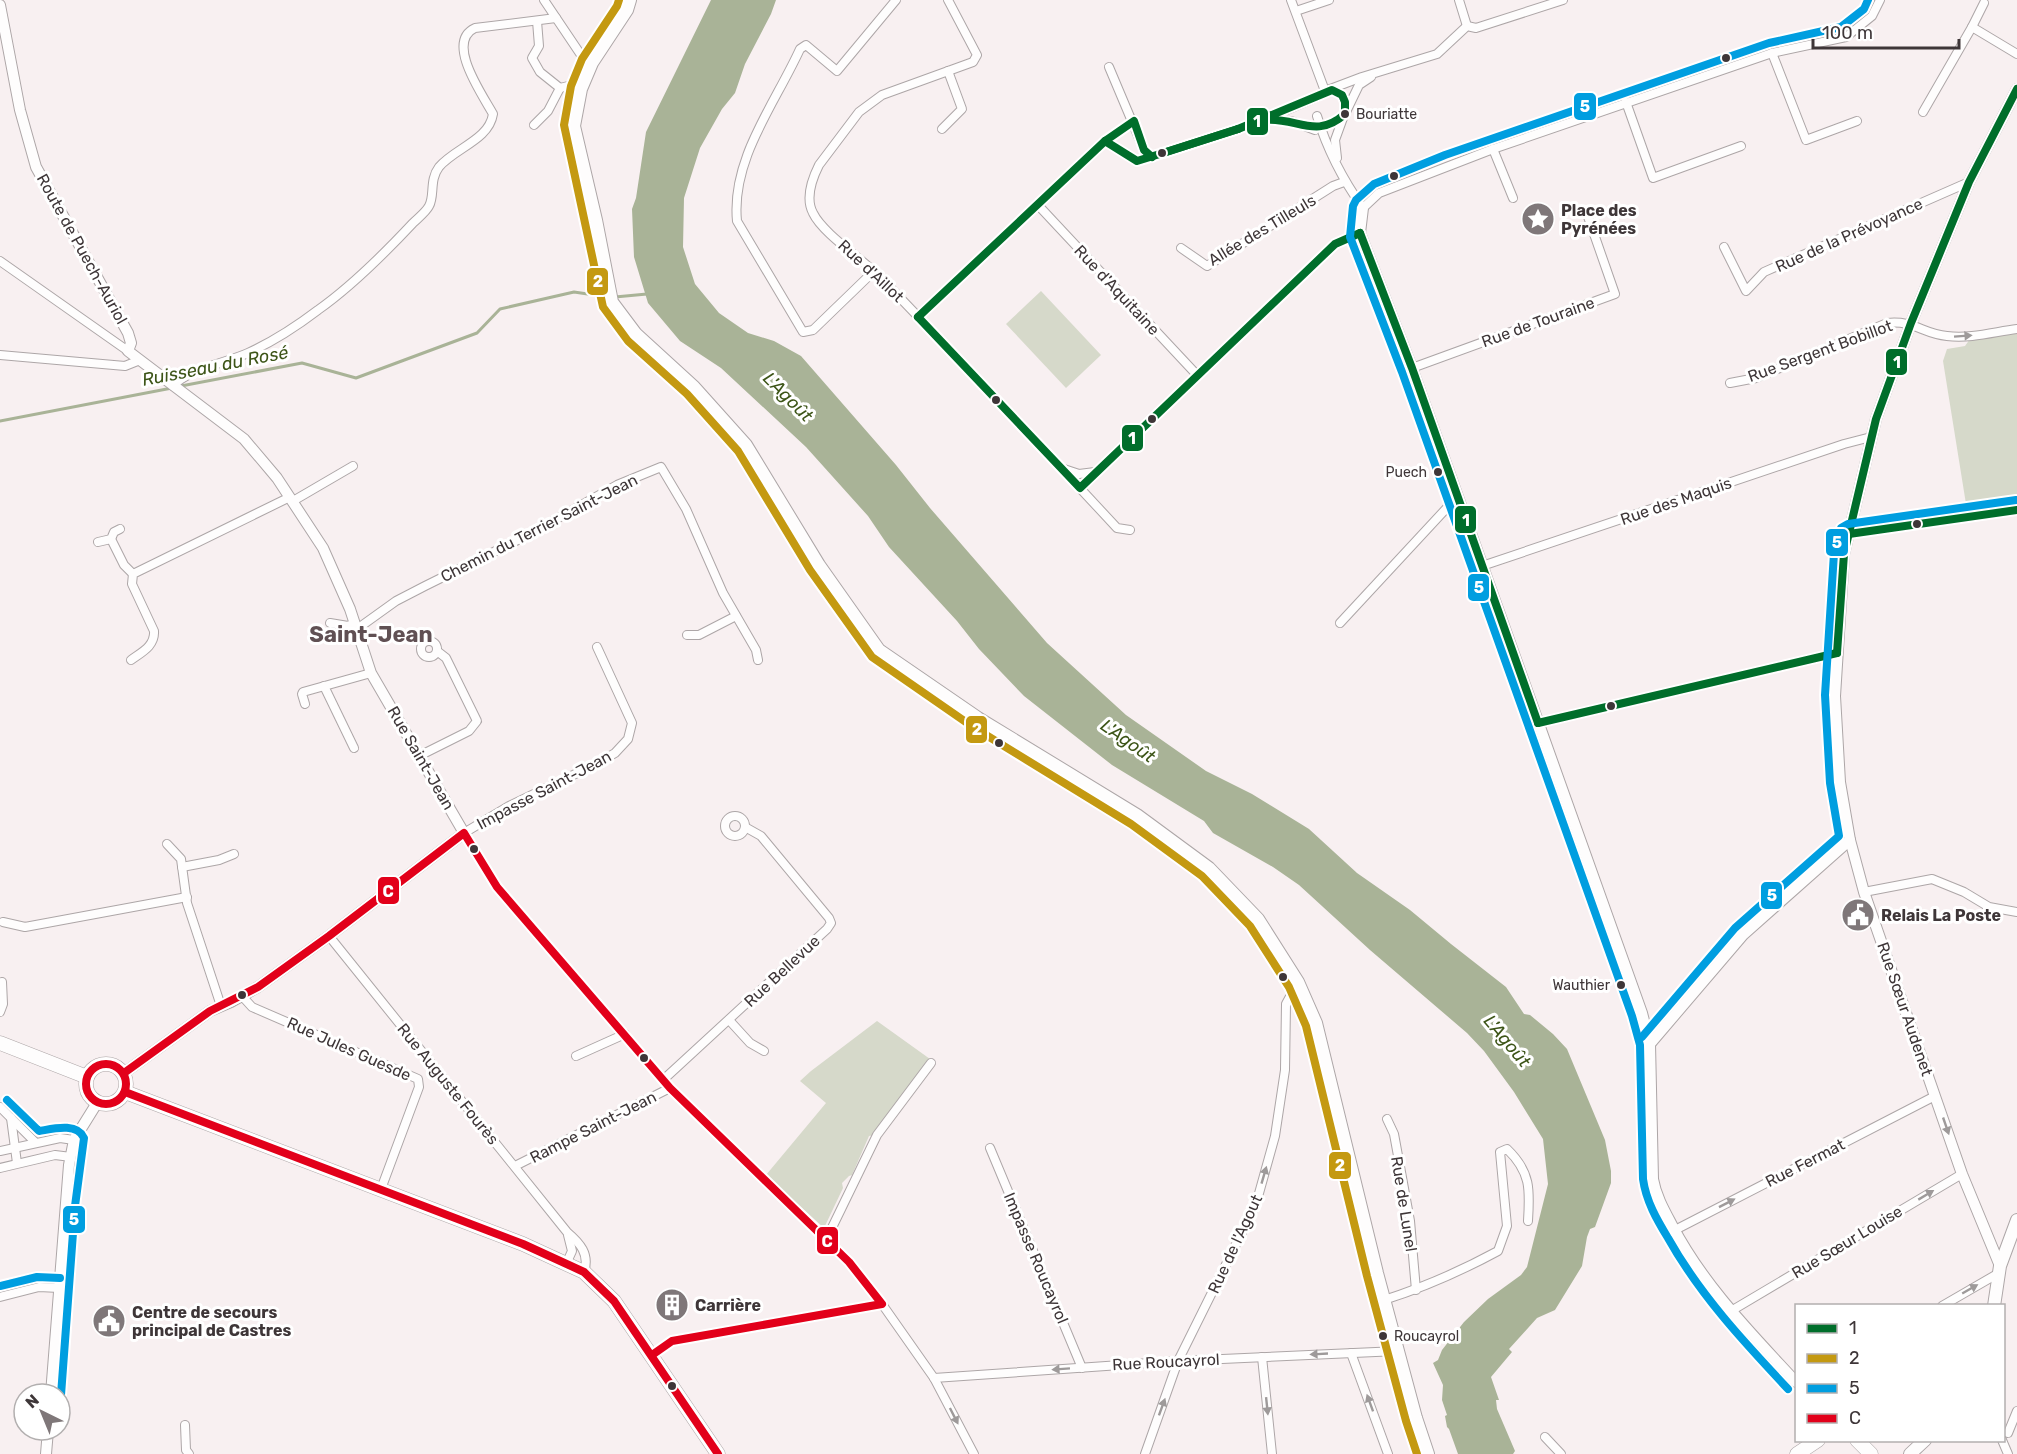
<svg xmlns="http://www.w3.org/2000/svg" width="2017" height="1454" font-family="Rubik,sans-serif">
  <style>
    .green { fill: #d6d9ca }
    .water { fill: #a9b397 }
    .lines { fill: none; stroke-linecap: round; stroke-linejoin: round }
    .stream { stroke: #a9b397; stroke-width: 3 }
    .minor-casing { stroke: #ada6a7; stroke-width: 10 }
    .tertiary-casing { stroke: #ada6a7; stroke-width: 12 }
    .secondary-casing { stroke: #ada6a7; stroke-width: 14 }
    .primary-casing { stroke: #ada6a7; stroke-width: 15 }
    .minor { stroke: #fefdfd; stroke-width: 8 }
    .tertiary { stroke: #fefdfd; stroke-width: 10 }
    .secondary { stroke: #fefdfd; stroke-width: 12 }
    .primary { stroke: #fefdfd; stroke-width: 14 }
    .bus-1-casing { stroke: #fff; stroke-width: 12 }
    .bus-2-casing { stroke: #fff; stroke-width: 12 }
    .bus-3-casing { stroke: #fff; stroke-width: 12 }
    .bus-4-casing { stroke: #fff; stroke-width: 12 }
    .bus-1 { stroke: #006e2b; stroke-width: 8 }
    .bus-2 { stroke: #c49911; stroke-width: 8 }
    .bus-3 { stroke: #009ee0; stroke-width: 8 }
    .bus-4 { stroke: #e2001a; stroke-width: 8 }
    .oneway { fill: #9e9a9a }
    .bus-dot { fill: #3e3638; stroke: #fff; stroke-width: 2 }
    .labels { text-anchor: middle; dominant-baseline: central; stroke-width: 6; stroke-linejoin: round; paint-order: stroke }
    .bus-label { font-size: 14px; fill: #3e3638; stroke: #fff; text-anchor: start }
    .poi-label { font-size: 16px; font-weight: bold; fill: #3e3638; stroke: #fff; text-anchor: start }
    .street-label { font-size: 16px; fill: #3e3638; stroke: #fff }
    .water-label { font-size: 18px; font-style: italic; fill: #3d5518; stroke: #fff }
    .district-label { font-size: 22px; font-weight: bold; fill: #605053; stroke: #fff }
    .line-badge { stroke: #fff; stroke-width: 2 }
    .badge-label { font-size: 16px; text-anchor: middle; font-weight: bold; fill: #fff }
  </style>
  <rect width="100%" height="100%" fill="#f8f0f1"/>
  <g class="green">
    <polygon points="1041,291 1101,355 1066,388 1006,324"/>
    <polygon points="2017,331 2017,496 1966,504 1943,361 1947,349 1965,346 1970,339"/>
    <polygon points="877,1021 930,1059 875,1135 869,1136 852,1175 849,1176 842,1183 843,1188 824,1228 766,1175 826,1103 800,1081 811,1071"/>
  </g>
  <polygon class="water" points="711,0 776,0 771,14 745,64 735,93 722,109 700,148 684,198 683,247 695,284 719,313 748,333 774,341 801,356 896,465 930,508 1047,643 1126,715 1206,771 1252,794 1309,829 1357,873 1410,910 1451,944 1506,987 1524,1014 1530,1015 1553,1034 1567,1049 1605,1140 1611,1171 1611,1183 1595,1227 1590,1229 1587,1237 1582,1266 1555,1310 1537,1318 1509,1349 1512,1352 1491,1377 1499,1400 1496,1400 1497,1409 1515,1451 1513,1454 1458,1454 1449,1429 1447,1427 1445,1416 1447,1415 1442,1400 1443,1385 1433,1363 1438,1360 1442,1350 1464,1322 1488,1299 1521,1275 1527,1267 1548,1184 1543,1139 1514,1092 1484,1051 1467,1033 1370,950 1299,885 1273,867 1213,833 1204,821 1112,765 1024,696 979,649 957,621 889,547 868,516 806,447 721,368 680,341 648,303 634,257 632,209 636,198 646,132"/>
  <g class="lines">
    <g class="stream">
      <polyline points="615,297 647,294"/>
      <polyline points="181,386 302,363 356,378 477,333 500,309 574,292 608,297"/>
      <polyline points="0,421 172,388"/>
    </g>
    <g class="minor-casing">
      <g id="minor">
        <polyline points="544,0 583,58 592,63"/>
        <path d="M948,0L977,55L973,62L882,95L859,112L819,165C812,179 805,198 813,213C823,234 864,260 882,279C961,361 1039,444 1117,528L1130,530"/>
        <polyline points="1291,0 1325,91 1362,77 1437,54 1467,26 1476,28 1563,0"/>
        <polyline points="1459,0 1467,26"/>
        <polyline points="1296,11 1329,0"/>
        <polyline points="1972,27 1984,3"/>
        <polyline points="1772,53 1806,140 1857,121"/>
        <polyline points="1109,67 1144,150 1152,157"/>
        <polyline points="560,88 572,85 581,89"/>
        <path d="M1329,90C1340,91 1347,97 1347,108"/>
        <polyline points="1626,102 1653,178 1741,146"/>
        <polyline points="1923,112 1972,27 2017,54"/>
        <path d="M1317,116C1327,149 1343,180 1363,208L1379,193L1493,149L1772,53L1846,37L1872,16L1880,0"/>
        <polyline points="1267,120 1291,121 1315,130"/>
        <polyline points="534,125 548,111 560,88 540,72 532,58 539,46 537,21"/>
        <polyline points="1312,128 1339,121 1345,114 1359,85 1371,77"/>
        <polyline points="942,129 962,109 948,71"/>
        <polyline points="1105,141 1137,161 1264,120 1317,97"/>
        <polyline points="1493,149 1513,198"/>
        <polyline points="1337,158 1335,140 1343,118"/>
        <polyline points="1037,204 1197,375"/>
        <polyline points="1724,247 1746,291 1764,272 1969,182"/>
        <polyline points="1181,248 1207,266 1333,186 1344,182"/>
        <polyline points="0,261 128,351"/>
        <path d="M874,271L813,330L803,332L737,221C731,159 775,104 800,49L806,45L837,71L896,0"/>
        <polyline points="918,317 1105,141 1134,121"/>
        <polyline points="0,355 125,366 140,360"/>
        <polyline points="1412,368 1615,294 1586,211"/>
        <path d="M1730,383L1756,378L1887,323C1914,320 1923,334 1947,336C1970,339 1994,332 2017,329"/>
        <path d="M173,386C188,369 226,363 248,353C272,342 297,326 318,310C352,286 384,254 413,223C418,218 426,212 429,206C435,196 429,180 439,167C455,148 489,140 493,114C482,94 445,42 475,28L556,18"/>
        <polyline points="1064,469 1079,474 1095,472"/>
        <polyline points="1080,488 1335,244 1360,233"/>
        <polyline points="293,501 353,466"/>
        <polyline points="1849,534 2017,510"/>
        <polyline points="111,539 124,565 133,574"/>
        <polyline points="98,542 111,539 114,532 120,529"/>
        <polyline points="1482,566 1844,444 1871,437"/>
        <polyline points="330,623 348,626 355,623"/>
        <polyline points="1340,623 1456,498"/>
        <polyline points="357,629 396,601 425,586 530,534 617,485 661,467 686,509 723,593 756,650 758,660"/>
        <polyline points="687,635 699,635 736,616"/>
        <circle cx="429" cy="649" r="8"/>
        <polyline points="597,647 632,723 628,739 615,753 598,763 509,806 464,833 497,887 670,1088 849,1262 882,1304 934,1378 974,1454"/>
        <path d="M131,660C142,652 155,646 154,631L132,584L133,574L290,497"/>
        <polyline points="324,686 354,748"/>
        <polyline points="305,704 302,694 303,692 371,673"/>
        <polyline points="1538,723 1837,653"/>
        <polyline points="419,756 469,731 477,721 446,658 437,651"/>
        <circle cx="735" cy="826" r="10"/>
        <polyline points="167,844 181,859 187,903 221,1006"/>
        <polyline points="182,867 219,860 234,854"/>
        <polyline points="1864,892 1932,879 1964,892 1989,907 2017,912"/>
        <polyline points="3,922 25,927 187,897"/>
        <path d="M329,936L567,1232C580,1243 590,1254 584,1272"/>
        <polyline points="242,996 252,1007 418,1079 419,1087 381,1189"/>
        <polyline points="0,1012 3,1004 2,982"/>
        <polyline points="729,1020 750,1043 764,1051"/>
        <polyline points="576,1056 625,1034"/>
        <polyline points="663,1080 827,929 831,923 829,918 761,836 745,827"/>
        <polyline points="0,1107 35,1142"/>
        <polyline points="11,1118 17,1163"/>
        <polyline points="1387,1119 1394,1134 1410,1221 1416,1290"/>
        <polyline points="990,1148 1082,1368"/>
        <polyline points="0,1151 60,1138 74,1140"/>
        <polyline points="515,1166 670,1088"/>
        <polyline points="0,1168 55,1155 71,1157"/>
        <polyline points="1675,1230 1935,1096"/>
        <polyline points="826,1240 877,1135 931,1063"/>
        <polyline points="567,1262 572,1251 568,1235"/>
        <polyline points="0,1297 39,1287 59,1288"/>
        <path d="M1384,1300C1425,1287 1461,1271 1498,1251L1507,1226L1500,1152L1507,1149C1531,1172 1530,1190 1528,1221"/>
        <polyline points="1942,1306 1999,1273"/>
        <polyline points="1731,1311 1962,1174"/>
        <polyline points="1351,1353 1388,1454"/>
        <polyline points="652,1355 672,1341 882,1304"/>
        <polyline points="1262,1357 1272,1454"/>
        <polyline points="934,1378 1178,1361 1398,1351"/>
        <polyline points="185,1425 186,1450 189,1454"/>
        <polyline points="2008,1433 2017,1411"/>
        <polyline points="1545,1437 1561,1454"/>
        <polyline points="2002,1440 2008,1454"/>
        <polyline points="1145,1454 1178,1361 1256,1204 1275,1136 1285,1070 1286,1004 1298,982"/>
      </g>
    </g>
    <g class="tertiary-casing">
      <g id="tertiary">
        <polyline points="0,5 20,110 36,167 128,333 131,343 128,351 244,439 277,478 323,548 350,609 371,673 464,833 329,936 258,987 231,1002 210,1011 124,1073"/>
        <path d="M1363,208L1360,233L1412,368L1642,1013L1650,1044L1653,1179C1656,1196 1664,1210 1672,1225C1704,1286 1750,1332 1796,1382"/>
        <polyline points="1650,1044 1743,935 1850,840"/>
        <polyline points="2000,1266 1962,1174 1864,892 1850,840 1840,782 1835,696 1844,554 1876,419 1911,323 1969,182 2017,89"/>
        <polyline points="51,1394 69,1165 74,1140 97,1103"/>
        <polyline points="46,1454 48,1430"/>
      </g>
    </g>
    <g class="secondary-casing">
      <g id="secondary">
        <polyline points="630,0 627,10 592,63 581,89 574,126 596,220 612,302 636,334 694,387 746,445 819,565 879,650 978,718 1137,815 1209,868 1258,919 1298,982 1316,1023 1377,1273 1416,1418 1428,1454"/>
        <polyline points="1994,1306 2000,1266 2017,1220"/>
        <polyline points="1910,1454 1925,1440"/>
      </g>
    </g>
    <g class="primary-casing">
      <g id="primary">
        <polyline points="0,1043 87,1077"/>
        <circle cx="106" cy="1084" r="20"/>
        <polyline points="125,1092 523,1244 584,1272 614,1301 718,1454"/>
        <polyline points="1857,1440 1871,1454"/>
        <polyline points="1797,1454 1818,1440"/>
      </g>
    </g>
    <use href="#minor" class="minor"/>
    <use href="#tertiary" class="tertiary"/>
    <use href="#secondary" class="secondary"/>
    <use href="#primary" class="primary"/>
    <g class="bus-1-casing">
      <g id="bus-1">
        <path d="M1332,90L1342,95L1345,102V114C1316,140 1297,117 1265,120C1256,121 1246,126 1238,129Z"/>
        <polyline points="1105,141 1137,161 1163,153"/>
        <polyline points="1163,153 1238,129"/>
        <polyline points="1163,153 1238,129"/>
        <polyline points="1360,233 1412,368 1538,723"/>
        <polyline points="918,317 1080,488 1335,244 1360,233"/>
        <polyline points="918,317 1105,141 1134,121 1144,150 1152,157"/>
        <polyline points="1849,534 2017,510"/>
        <polyline points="1837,653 1844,554 1876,419 1911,323 1969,182 2017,89"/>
        <polyline points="1538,723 1837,653"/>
      </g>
    </g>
    <g class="bus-2-casing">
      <polyline id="bus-2" points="619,0 617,6 582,59 571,86 564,125 603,307 628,341 687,394 738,451 810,570 872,657 973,727 1131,824 1202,876 1250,926 1289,987 1306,1026 1367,1276 1406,1421 1417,1454"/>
    </g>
    <g class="bus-3-casing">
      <g id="bus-3">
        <polyline points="1642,1037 1735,928 1839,836 1830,783 1825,695 1834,553 1841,528 1848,524 2016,500"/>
        <path d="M7,1100L39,1131C52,1129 77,1122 84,1138L75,1206L61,1395"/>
        <polyline points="0,1286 37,1277 60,1278"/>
        <path d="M1788,1389C1744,1342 1700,1295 1668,1238C1657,1220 1646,1201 1643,1179L1640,1045L1632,1016L1402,372L1350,237L1353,206L1356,200L1374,184L1445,155L1769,43L1841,27L1864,9L1868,0"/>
      </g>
    </g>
    <g class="bus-4-casing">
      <g id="bus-4">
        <circle cx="106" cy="1084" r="20"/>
        <polyline points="124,1073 210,1011 258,987 329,936 464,833 497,887 670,1088 849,1262 882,1304 672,1341 652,1355"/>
        <polyline points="125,1092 523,1244 584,1272 614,1301 718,1454"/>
      </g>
    </g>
    <use href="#bus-1" class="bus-1"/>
    <use href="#bus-2" class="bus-2"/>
    <use href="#bus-3" class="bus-3"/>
    <use href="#bus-4" class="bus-4"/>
  </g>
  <defs><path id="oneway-solid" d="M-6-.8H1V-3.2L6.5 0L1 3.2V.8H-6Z" transform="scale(1.5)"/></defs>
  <g class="oneway">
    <use href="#oneway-solid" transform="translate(1963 336) rotate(-4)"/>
    <use href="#oneway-solid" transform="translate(1946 1126) rotate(71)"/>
    <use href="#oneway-solid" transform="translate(1264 1175) rotate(-74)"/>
    <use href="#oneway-solid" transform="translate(1926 1195) rotate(-31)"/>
    <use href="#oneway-solid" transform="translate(1727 1203) rotate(-27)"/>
    <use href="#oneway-solid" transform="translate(1970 1289) rotate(-30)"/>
    <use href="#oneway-solid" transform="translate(1319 1354) rotate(177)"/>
    <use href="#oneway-solid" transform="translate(1061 1369) rotate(176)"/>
    <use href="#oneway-solid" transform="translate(1370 1403) rotate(-110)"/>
    <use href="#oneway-solid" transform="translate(1267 1406) rotate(84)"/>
    <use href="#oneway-solid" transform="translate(1162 1407) rotate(-70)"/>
    <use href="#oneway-solid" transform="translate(954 1416) rotate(63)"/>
  </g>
  <defs>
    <g id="sight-disc" transform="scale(1.725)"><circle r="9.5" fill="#7f7779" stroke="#fff"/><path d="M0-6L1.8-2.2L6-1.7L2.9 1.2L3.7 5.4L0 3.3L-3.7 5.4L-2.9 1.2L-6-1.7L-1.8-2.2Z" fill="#fff"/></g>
    <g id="civic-disc" transform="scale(1.725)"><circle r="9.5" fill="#7f7779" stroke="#fff"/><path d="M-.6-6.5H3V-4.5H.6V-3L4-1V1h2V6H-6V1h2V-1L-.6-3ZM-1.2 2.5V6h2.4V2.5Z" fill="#fff"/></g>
    <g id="building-disc" transform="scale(1.725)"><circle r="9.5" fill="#7f7779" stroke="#fff"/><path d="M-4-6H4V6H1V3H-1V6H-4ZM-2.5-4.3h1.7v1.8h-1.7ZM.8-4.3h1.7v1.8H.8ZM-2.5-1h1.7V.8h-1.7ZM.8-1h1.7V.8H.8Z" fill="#fff"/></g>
  </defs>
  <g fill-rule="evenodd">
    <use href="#sight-disc" x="1538" y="219"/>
    <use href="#civic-disc" x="1858" y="915"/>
    <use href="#building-disc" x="672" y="1305"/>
    <use href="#civic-disc" x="109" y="1321"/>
  </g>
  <g class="bus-dot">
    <circle cx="1726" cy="58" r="5"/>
    <circle cx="1345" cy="114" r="5"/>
    <circle cx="1162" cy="153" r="5"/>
    <circle cx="1394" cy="176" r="5"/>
    <circle cx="996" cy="400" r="5"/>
    <circle cx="1152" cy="419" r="5"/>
    <circle cx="1438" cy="472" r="5"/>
    <circle cx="1917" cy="524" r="5"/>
    <circle cx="1611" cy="706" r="5"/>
    <circle cx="999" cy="743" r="5"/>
    <circle cx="474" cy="849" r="5"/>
    <circle cx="1283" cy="977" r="5"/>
    <circle cx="1621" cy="985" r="5"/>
    <circle cx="242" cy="995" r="5"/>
    <circle cx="644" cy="1058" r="5"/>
    <circle cx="1383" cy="1336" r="5"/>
    <circle cx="672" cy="1386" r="5"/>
  </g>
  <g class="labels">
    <g class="bus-label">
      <text x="1356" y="114">Bouriatte</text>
      <text x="1427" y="472" text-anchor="end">Puech</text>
      <text x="1610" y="985" text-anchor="end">Wauthier</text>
      <text x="1394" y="1336">Roucayrol</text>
    </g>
    <g class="poi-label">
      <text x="1561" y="210">Place des<tspan x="1561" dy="18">Pyrénées</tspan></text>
      <text x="1881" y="915">Relais La Poste</text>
      <text x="695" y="1305">Carrière</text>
      <text x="132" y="1312">Centre de secours<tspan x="132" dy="18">principal de Castres</tspan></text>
    </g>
    <g class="street-label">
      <text transform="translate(1262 230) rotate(-31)">Allée des Tilleuls</text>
      <text transform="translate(1849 235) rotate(-24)">Rue de la Prévoyance</text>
      <text transform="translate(82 249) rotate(61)">Route de Puech-Auriol</text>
      <text transform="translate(871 271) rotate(43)">Rue d'Aillot</text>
      <text transform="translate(1117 290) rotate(47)">Rue d'Aquitaine</text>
      <text transform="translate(1538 322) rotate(-20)">Rue de Touraine</text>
      <text transform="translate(1820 351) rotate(-20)">Rue Sergent Bobillot</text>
      <text transform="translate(1676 501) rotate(-19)">Rue des Maquis</text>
      <text transform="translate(539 528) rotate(-27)">Chemin du Terrier Saint-Jean</text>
      <text transform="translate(421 758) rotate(60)">Rue Saint-Jean</text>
      <text transform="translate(544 790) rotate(-28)">Impasse Saint-Jean</text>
      <text transform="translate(782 971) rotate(-43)">Rue Bellevue</text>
      <text transform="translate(1905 1009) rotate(71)">Rue Sœur Audenet</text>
      <text transform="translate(349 1049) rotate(24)">Rue Jules Guesde</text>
      <text transform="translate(448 1084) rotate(51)">Rue Auguste Fourès</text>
      <text transform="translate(593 1127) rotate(-27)">Rampe Saint-Jean</text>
      <text transform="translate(1805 1163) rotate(-27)">Rue Fermat</text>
      <text transform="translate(1404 1204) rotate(81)">Rue de Lunel</text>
      <text transform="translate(1847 1242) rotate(-31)">Rue Sœur Louise</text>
      <text transform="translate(1235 1244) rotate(-65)">Rue de l'Agout</text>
      <text transform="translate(1036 1258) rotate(67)">Impasse Roucayrol</text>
      <text transform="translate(1166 1362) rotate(-3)">Rue Roucayrol</text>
    </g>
    <g class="water-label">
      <text transform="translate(215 366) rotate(-11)">Ruisseau du Rosé</text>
      <text transform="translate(788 397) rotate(45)">L'Agoût</text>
      <text transform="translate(1128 741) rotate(35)">L'Agoût</text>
      <text transform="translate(1507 1041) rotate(50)">L'Agoût</text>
    </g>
    <g class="district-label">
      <text x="371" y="634">Saint-Jean</text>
    </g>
  </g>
  <g class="line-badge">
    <rect x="1573" y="92" width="24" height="29" rx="6" fill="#009ee0"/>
    <rect x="1246" y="107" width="23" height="29" rx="6" fill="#006e2b"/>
    <rect x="586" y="267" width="23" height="29" rx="6" fill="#c49911"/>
    <rect x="1885" y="348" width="23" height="28" rx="6" fill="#006e2b"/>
    <rect x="1121" y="424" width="23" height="28" rx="6" fill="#006e2b"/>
    <rect x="1454" y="505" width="23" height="29" rx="6" fill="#006e2b"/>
    <rect x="1825" y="528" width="24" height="29" rx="6" fill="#009ee0"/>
    <rect x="1467" y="573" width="23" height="29" rx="6" fill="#009ee0"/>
    <rect x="965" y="715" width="23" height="29" rx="6" fill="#c49911"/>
    <rect x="377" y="876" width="23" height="29" rx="6" fill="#e2001a"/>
    <rect x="1760" y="881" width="23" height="29" rx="6" fill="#009ee0"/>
    <rect x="1328" y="1151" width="24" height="29" rx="6" fill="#c49911"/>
    <rect x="62" y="1205" width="24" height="29" rx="6" fill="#009ee0"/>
    <rect x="816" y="1226" width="23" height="29" rx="6" fill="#e2001a"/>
  </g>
  <g class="badge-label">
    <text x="1585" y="112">5</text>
    <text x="1257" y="127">1</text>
    <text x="598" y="287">2</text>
    <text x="1897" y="368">1</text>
    <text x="1132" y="444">1</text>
    <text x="1466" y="526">1</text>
    <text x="1837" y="548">5</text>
    <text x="1479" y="593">5</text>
    <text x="977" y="735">2</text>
    <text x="388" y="897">C</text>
    <text x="1772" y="901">5</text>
    <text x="1340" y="1171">2</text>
    <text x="74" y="1225">5</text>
    <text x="827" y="1247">C</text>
  </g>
  <rect x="1795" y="1304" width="210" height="138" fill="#ffffff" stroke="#b2afaf" stroke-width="1.5"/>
  <rect x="1807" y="1324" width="30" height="9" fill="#006e2b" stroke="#b2afaf" stroke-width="1.5"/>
  <text x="1849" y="1334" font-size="18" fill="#3e3638">1</text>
  <rect x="1807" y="1354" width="30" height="9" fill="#c49911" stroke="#b2afaf" stroke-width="1.5"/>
  <text x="1849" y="1364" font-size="18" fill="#3e3638">2</text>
  <rect x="1807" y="1384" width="30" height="9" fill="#009ee0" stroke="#b2afaf" stroke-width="1.5"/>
  <text x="1849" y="1394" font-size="18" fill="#3e3638">5</text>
  <rect x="1807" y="1414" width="30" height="9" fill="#e2001a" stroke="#b2afaf" stroke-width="1.5"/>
  <text x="1849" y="1424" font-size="18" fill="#3e3638">C</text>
  <g transform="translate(42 1412) rotate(317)"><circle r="28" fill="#ffffff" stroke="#b2afaf" stroke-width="1.5"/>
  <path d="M0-4.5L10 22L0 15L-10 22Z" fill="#7f7779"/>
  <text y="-9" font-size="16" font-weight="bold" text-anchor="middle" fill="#3e3638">N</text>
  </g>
  <path d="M1813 39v9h146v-9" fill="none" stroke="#3e3638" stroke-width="3"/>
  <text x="1822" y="39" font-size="18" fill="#3e3638" stroke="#ffffff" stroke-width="4.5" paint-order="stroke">100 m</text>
</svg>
